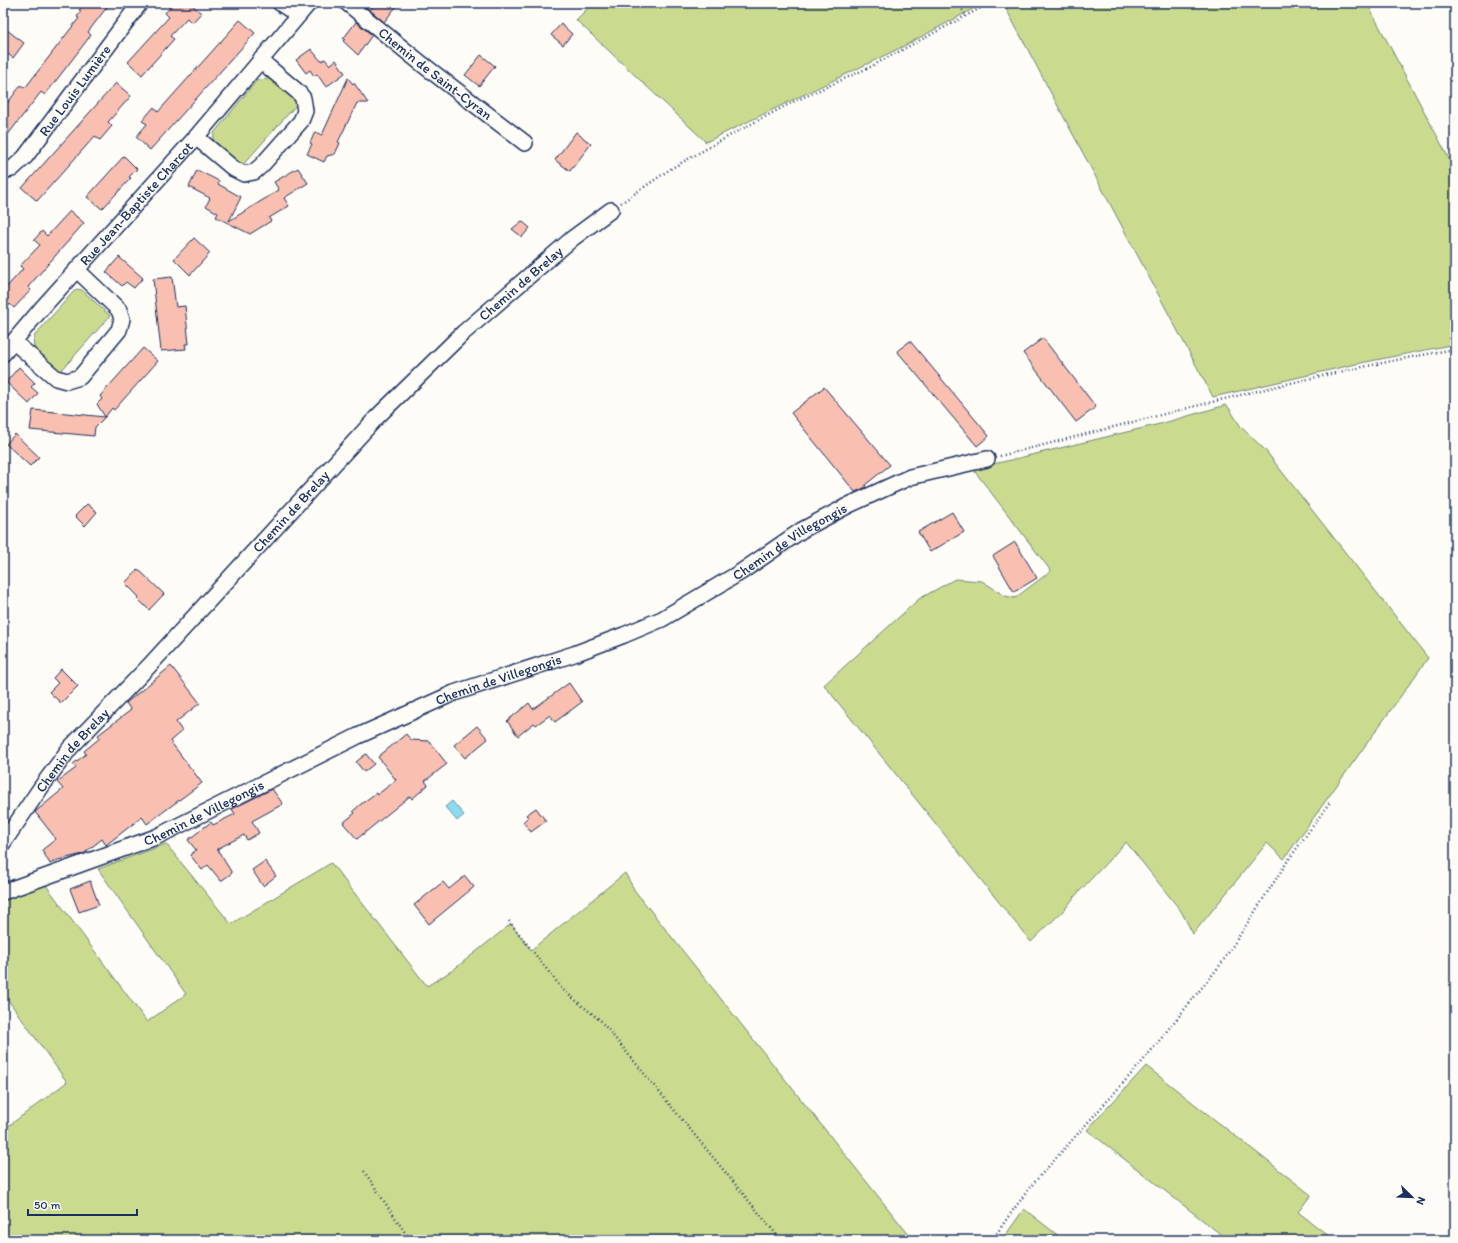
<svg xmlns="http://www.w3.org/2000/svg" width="1458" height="1243" font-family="Itim,sans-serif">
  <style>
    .green { fill: #cadb90; stroke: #728577 }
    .water { fill: #8edaee; stroke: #6096b4 }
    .building { fill: #f9bfb0; stroke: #1b2f5e }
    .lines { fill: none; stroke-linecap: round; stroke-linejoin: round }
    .street-casing { stroke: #1b2f5e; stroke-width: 18 }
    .path { stroke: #1b2f5e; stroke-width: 2.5; stroke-dasharray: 1 3; stroke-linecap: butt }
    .street { stroke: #fdfcf7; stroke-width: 15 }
    .labels { text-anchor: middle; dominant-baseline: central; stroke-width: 3; stroke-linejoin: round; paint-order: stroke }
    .street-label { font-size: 14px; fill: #1b2f5e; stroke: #fdfcf7 }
  </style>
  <rect width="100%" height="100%" fill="#fdfcf7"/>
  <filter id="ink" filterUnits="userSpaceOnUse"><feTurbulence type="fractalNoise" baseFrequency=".025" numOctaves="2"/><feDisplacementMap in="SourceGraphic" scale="8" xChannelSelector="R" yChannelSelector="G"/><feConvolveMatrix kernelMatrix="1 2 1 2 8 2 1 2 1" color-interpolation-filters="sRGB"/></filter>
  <g filter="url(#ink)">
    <g class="green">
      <polygon points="593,3 984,3 902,47 706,142 576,20"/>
      <polygon points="1003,3 1367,3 1455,170 1455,344 1356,364 1213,397"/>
      <polygon points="269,79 279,82 298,103 241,167 213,144 214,133 257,80"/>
      <path d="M76,289L82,290L110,316L61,371H59C46,360 28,353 35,335Z"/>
      <polygon points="1226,405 1229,408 1241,427 1265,450 1428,658 1284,859 1267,843 1193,934 1181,911 1126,842 1075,896 1066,908 1031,942 824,685 919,599 955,579 982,581 1005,596 1015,598 1051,571 973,469 1160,424"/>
      <polygon points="166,844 231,924 331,863 427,986 453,970 511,924 531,950 625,873 635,891 913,1240 3,1240 3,1130 67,1082 3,993 3,901 45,884 147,1022 186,994 98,869"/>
      <polygon points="1146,1066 1311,1195 1298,1212 1334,1240 1228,1240 1087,1130"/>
      <polygon points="1024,1209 1064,1240 1002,1240"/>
    </g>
    <polygon class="water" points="452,801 464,815 457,821 445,807"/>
    <g class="building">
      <polygon points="85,3 110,3 88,32 91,35 45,95 41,92 3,141 3,109 21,85 25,88 79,18 77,17 81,11 79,10"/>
      <polygon points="174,3 190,3 201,13 192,23 187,18 170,36 174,39 142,75 128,62 169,17 165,13"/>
      <polygon points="376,3 399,3 384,22 370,10"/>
      <polygon points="240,20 255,33 150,150 136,137 147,124 142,121 154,107 158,112"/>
      <polygon points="356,22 372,35 358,55 343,41 345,39 343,39"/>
      <polygon points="561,24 572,34 563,45 551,35"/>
      <polygon points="3,27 24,43 13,58 3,50"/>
      <polygon points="311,49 321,61 325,59 330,65 336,60 345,73 326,87 317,74 314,76 310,70 306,73 296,60"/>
      <polygon points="481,55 495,66 479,86 465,75"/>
      <polygon points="348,78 353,84 354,83 368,103 357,103 338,142 340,143 335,154 327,156 324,162 307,154 312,144 310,143 315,132 322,135"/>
      <polygon points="116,83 131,96 108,122 112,126 100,140 95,136 37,201 22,188"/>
      <polygon points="576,132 591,144 570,171 555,160"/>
      <polygon points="124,156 137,169 129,177 131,178 102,209 87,197"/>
      <polygon points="298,168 308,183 284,198 289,206 269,218 271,221 250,234 216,217 218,213 206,206 210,198 189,187 197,170 219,181 218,184 241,197 229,221 279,190 274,182"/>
      <polygon points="70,211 84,223 28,287 31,290 14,308 10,304 3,313 3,291 23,269 20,266 40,245 34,240 42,231 47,236"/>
      <polygon points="522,221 530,228 522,237 512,229"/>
      <polygon points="194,238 210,253 190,275 174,259"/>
      <polygon points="119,257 143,278 134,288 126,282 122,286 106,272"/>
      <polygon points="172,277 176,307 185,306 189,344 185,344 186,349 161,351 153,279"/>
      <polygon points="1043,338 1096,407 1076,422 1023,353"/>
      <polygon points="910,341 989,436 977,446 897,351"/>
      <polygon points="143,348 158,361 114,410 112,408 105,417 97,404 102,399 100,396"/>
      <polygon points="19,367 35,383 31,387 38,393 29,404 6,382"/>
      <polygon points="824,387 890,465 865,485 866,487 855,492 791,413"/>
      <polygon points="33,410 66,413 105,417 95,427 94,436 30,430"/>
      <polygon points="15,434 39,457 30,466 6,444"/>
      <polygon points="87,504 97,512 85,526 75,516"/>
      <polygon points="952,512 964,532 930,552 918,532"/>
      <polygon points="1015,542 1037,578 1014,592 993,556"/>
      <polygon points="138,569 164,594 149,610 137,598 139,597 125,583"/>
      <polygon points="171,666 200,703 176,722 182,731 170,741 202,783 147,824 142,817 106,845 102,839 83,854 58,860 50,864 42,850 56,839 35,812 63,789 57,782 76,768 73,764 86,754 84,751 100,738 98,735 131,710 126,703"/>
      <polygon points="61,669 78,686 61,703 49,692 58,683 53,678"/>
      <polygon points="569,683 582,702 555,722 550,715 536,725 534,723 518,736 507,721 529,703 533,709"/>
      <polygon points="477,726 488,739 465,758 454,745"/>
      <polygon points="406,734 411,740 429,741 447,764 425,781 428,785 412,799 410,796 357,839 343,823 355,813 353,811 361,804 376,793 377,795 396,780 378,757"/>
      <polygon points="366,754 374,764 364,772 356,762"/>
      <polygon points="272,789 283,804 252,821 259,833 247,840 244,835 217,849 232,873 221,881 208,865 202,870 190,855 196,850 188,840 211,822 213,825 235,814 232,809"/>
      <polygon points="536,808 546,821 531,832 523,822 528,817 526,815"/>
      <polygon points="265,861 276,876 263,886 252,870"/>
      <polygon points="465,876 474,887 429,924 414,905 443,882 449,889"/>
      <polygon points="90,881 99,905 79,912 70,889"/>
    </g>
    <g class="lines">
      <g class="street-casing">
        <g id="street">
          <polyline points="280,3 292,11 296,17"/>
          <path id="s1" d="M347,3L422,64L525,143"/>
          <polyline points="196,137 234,169 244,174 254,172 262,165 301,121 305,111 303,98 298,92 260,60"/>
          <path id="s2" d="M3,171L12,169L25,157L140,3"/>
          <polyline points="14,342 56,378 67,381 80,377 119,330 122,319 119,310 77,270"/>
          <path id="s3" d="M3,354L42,308L196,137L309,3"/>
          <path id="s4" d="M3,843L42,786L70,748L149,666L377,417L463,333L573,238L611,210"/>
          <path id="s5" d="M3,892L156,837L358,736L454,693L574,654L624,635L662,619L741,572L802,530L849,505L910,477L987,459"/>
        </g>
      </g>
      <g class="path">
        <polyline points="958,3 966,16"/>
        <polyline points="621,203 672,168 738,131 793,102 868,68 990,3"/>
        <path d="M1000,456C1151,418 1302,376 1455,349"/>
        <polyline points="509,921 563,990 601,1021 781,1240"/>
        <polyline points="364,1171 410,1240"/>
        <polyline points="992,1240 1011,1213 1031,1186 1142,1062 1221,964 1287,862 1330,802"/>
      </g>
      <use href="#street" class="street"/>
    </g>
  </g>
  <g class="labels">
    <g class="street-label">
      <text stroke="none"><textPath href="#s1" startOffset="113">Chemin de Saint-Cyran</textPath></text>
      <text stroke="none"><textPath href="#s2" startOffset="110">Rue Louis Lumière</textPath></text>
      <text stroke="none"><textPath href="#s3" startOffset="201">Rue Jean-Baptiste Charcot</textPath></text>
      <text stroke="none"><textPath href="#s4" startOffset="764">Chemin de Brelay</textPath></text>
      <text stroke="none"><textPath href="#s4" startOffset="440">Chemin de Brelay</textPath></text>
      <text stroke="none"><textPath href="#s5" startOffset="864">Chemin de Villegongis</textPath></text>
      <text stroke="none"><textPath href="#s5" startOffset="540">Chemin de Villegongis</textPath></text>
      <text stroke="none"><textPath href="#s4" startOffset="116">Chemin de Brelay</textPath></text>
      <text stroke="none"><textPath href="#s5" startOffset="216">Chemin de Villegongis</textPath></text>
    </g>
  </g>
  <rect width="1458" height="1243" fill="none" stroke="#fdfcf7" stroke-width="16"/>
  <rect x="8" y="8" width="1442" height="1227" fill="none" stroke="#1b2f5e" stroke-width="1.5" filter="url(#ink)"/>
  <g transform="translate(1412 1197) rotate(113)" stroke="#fdfcf7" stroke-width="3" paint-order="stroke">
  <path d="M0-3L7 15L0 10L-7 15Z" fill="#1b2f5e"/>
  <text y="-6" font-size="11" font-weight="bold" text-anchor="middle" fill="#1b2f5e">N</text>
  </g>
  <path d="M28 1209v6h109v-6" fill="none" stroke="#1b2f5e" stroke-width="2"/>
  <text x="34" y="1209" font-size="12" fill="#1b2f5e" stroke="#fdfcf7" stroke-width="3" paint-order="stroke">50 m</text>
</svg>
